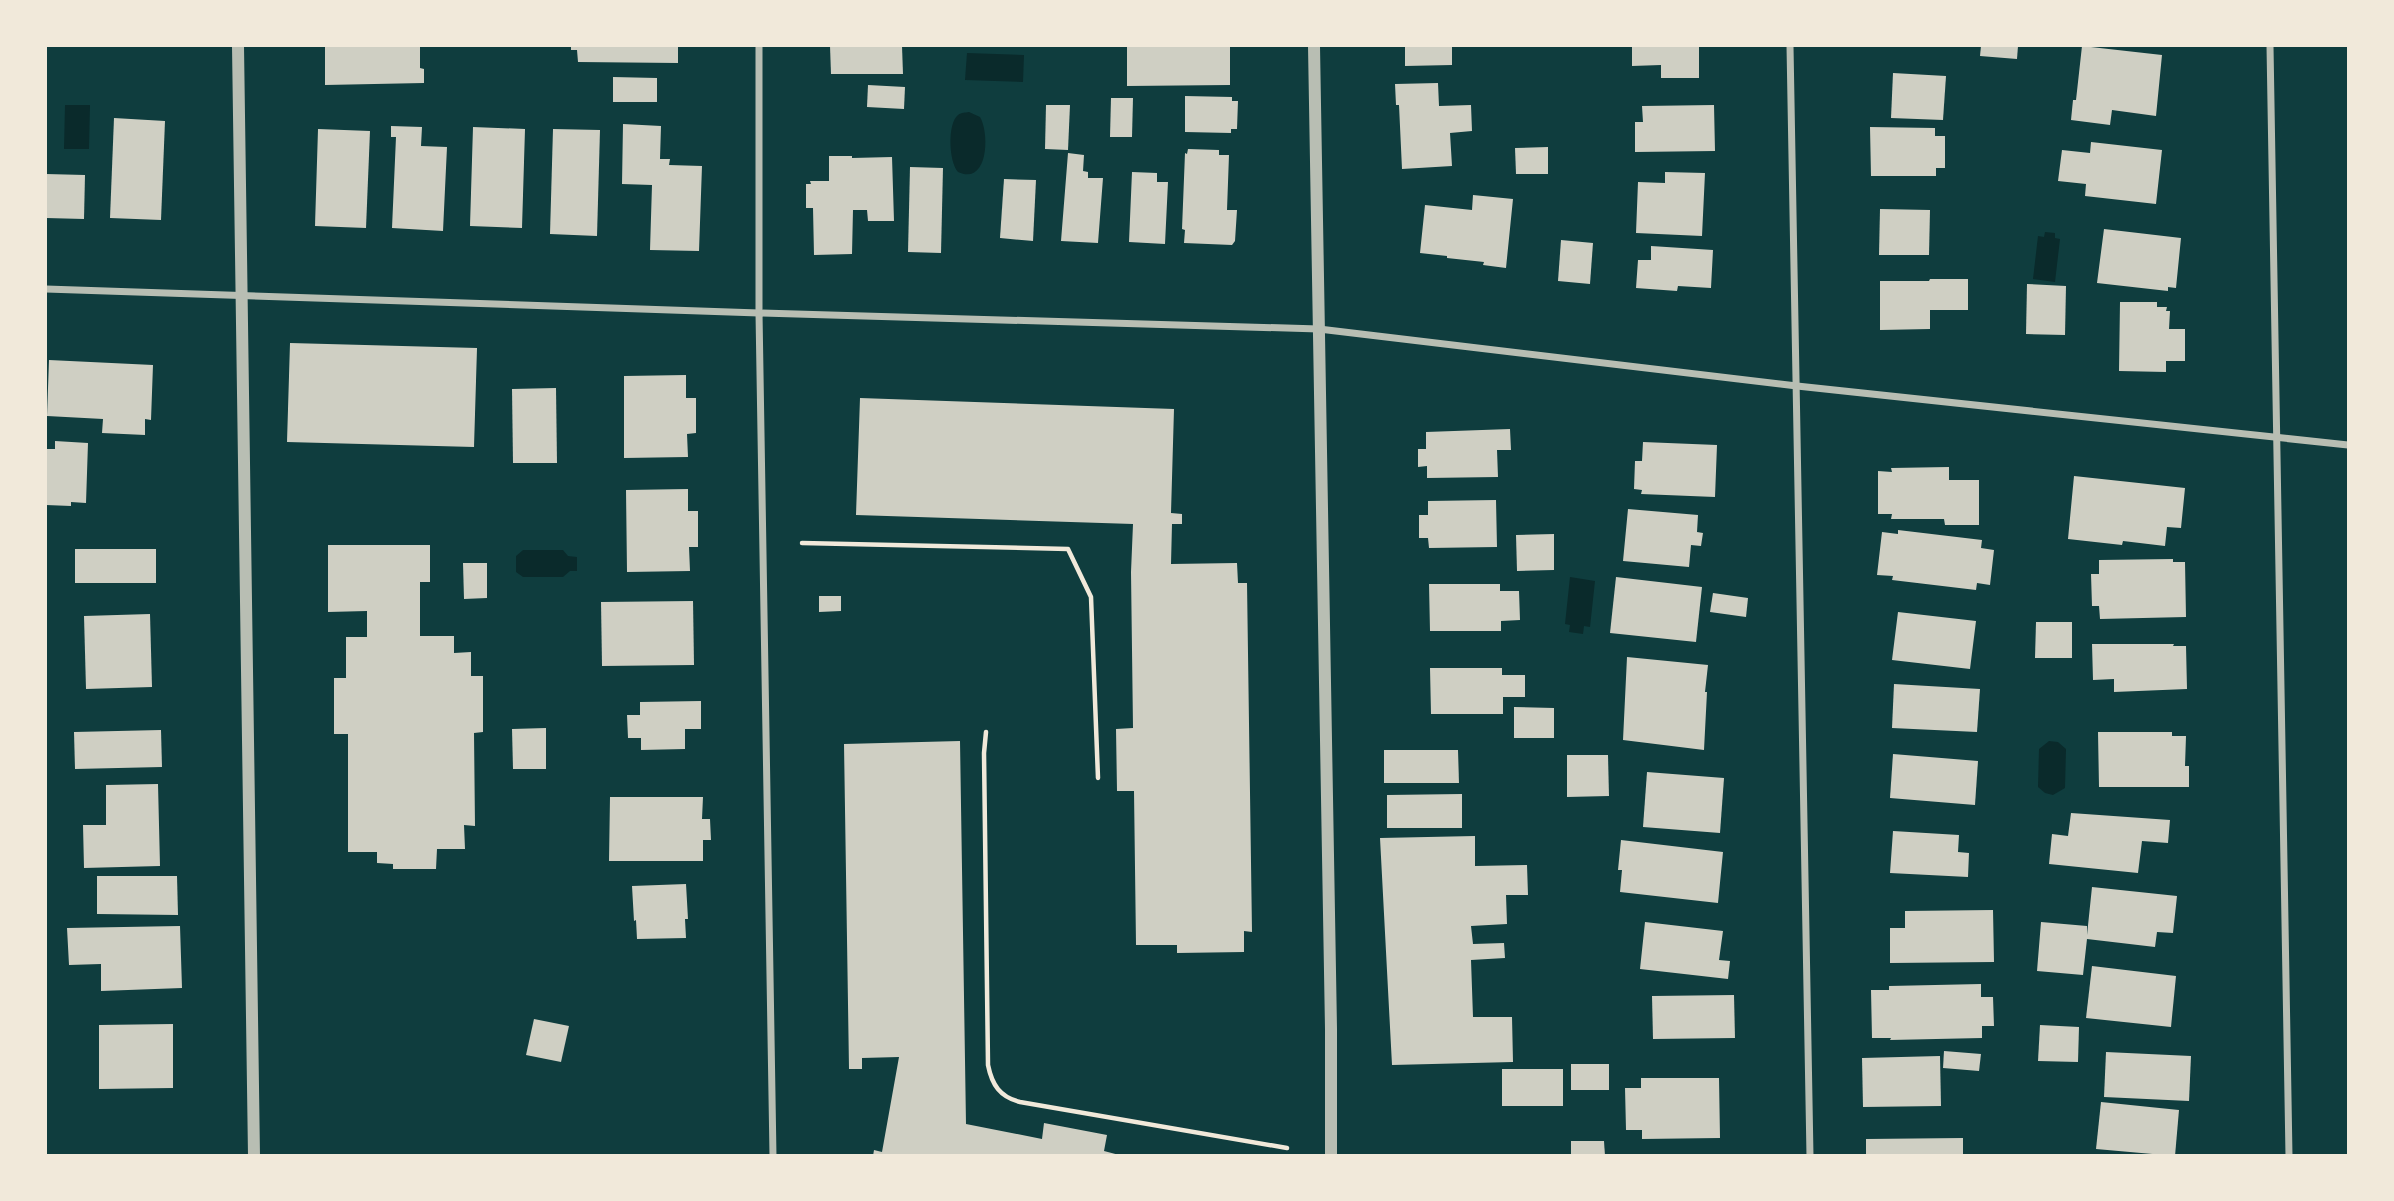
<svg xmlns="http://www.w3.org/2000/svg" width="2394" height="1201" font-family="'Roboto Serif',serif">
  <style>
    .water { fill: #0a2a2b }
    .building { fill: #cfcfc3 }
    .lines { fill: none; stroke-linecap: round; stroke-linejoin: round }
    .path { stroke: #f1e9da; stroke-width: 4.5 }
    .minor { stroke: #b8beb3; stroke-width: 7 }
    .tertiary { stroke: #b8beb3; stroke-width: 12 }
  </style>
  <rect width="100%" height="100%" fill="#0f3d3e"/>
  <g class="water">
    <polygon points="967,53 1024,55 1023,82 965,80"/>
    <polygon points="65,105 90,105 89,149 64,149"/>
    <path d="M969,112L980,117C990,134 988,186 958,172C949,162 947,124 958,115C962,112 965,113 969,112Z"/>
    <polygon points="2045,232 2055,233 2055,238 2060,239 2055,282 2033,279 2038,236 2044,237"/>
    <polygon points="523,550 563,550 568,556 577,557 577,571 570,571 563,577 523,577 516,572 516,556"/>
    <polygon points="1570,577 1595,581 1590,627 1584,626 1583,634 1569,632 1570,625 1565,624"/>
    <polygon points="2049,741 2058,742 2066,749 2065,788 2053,795 2045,793 2038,787 2039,749"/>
  </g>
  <g class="building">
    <polygon points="325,46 420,46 420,68 424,69 424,83 325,85"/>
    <polygon points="571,46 678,46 678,63 578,62 577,50 571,50"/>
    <polygon points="830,46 902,46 903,74 831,74"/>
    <polygon points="1127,46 1230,46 1230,85 1127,86"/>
    <polygon points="1405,46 1452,46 1452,65 1405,66"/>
    <polygon points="1632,46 1699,46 1699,78 1661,78 1661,65 1632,66"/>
    <polygon points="1981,46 2018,46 2017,59 1980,56"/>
    <polygon points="2082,46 2162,55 2156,116 2112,110 2110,125 2071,120 2073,100 2076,100"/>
    <polygon points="1893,73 1946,76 1943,120 1891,118"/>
    <polygon points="613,77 657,78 657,102 613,102"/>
    <polygon points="1438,83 1439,106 1471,105 1472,131 1450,133 1452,166 1402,169 1399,105 1396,105 1395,84"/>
    <polygon points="868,85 905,87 904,109 867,107"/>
    <polygon points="1185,96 1232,97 1232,101 1238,101 1237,129 1231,129 1231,133 1185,132"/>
    <polygon points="1111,98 1133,98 1132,137 1110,137"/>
    <polygon points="1046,105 1070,105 1068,150 1045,149"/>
    <polygon points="1714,105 1715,151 1635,152 1635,122 1643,122 1642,106"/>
    <polygon points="114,118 165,121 161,220 110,218"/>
    <polygon points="623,124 661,126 660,159 670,159 669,165 702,166 699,251 650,250 652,185 622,184"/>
    <polygon points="391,126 422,127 421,146 447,147 443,231 392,228 396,137 391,137"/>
    <polygon points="473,127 525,129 522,228 470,226"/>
    <polygon points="1870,127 1935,128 1935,136 1945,136 1945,168 1936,168 1936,176 1871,176"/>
    <polygon points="318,129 370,131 366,228 315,226"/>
    <polygon points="553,129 600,130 597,236 550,234"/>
    <polygon points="2091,142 2162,150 2156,204 2085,196 2086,184 2058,181 2062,150 2090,153"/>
    <polygon points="1548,147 1548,174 1516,174 1515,148"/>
    <polygon points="1188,149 1219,150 1219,155 1229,155 1227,210 1237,210 1235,241 1232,245 1184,243 1185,230 1182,229 1185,153 1187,154"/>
    <polygon points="1068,153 1084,155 1083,171 1088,172 1088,178 1103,178 1098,243 1061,241"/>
    <polygon points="829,156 852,156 852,158 892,157 894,221 868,221 867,210 853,210 852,254 814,255 813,208 806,208 806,184 811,184 810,181 829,181"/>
    <polygon points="910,167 943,168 941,253 908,252"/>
    <polygon points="1132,172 1157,173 1157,182 1168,182 1165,244 1129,242"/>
    <polygon points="1665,172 1705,173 1702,236 1636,233 1638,182 1665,183"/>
    <polygon points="46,174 85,175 84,219 46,218"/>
    <polygon points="1004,179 1036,180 1033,241 1000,238"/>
    <polygon points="1473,195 1513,199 1506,268 1483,265 1484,262 1447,258 1447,256 1420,253 1425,205 1472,210"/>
    <polygon points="1880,209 1930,210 1929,255 1879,255"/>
    <polygon points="2104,229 2181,238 2176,288 2168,287 2168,291 2097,283"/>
    <polygon points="1561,240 1593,243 1590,284 1558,281"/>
    <polygon points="1651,246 1713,250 1711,288 1678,286 1677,291 1636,288 1638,260 1651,260"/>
    <polygon points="1930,279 1968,279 1968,310 1930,310 1930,329 1880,330 1880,281 1929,281"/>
    <polygon points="2027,284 2066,286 2065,335 2026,334"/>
    <polygon points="2120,302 2157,302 2157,307 2167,307 2166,311 2170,311 2169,329 2185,329 2185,361 2166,361 2166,372 2119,371"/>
    <polygon points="290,343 477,348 474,447 287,442"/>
    <polygon points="49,360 153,365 151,420 145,419 145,435 102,433 103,419 47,416"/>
    <polygon points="686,375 686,398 696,398 696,433 687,434 688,457 624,458 624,376"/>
    <polygon points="556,388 557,463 513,463 512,389"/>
    <polygon points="860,398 1174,409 1171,513 1182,514 1182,524 1172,524 1171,564 1237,563 1238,583 1247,583 1252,932 1244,931 1244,952 1177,953 1177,945 1136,945 1134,791 1117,791 1116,729 1133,728 1131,572 1133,524 856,515"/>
    <polygon points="1510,429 1511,450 1497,450 1498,477 1427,478 1427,466 1418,467 1418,449 1426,449 1426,432"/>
    <polygon points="55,441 88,443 86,503 71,502 71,506 46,505 46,449 55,449"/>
    <polygon points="1643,442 1717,445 1715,497 1641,494 1642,490 1634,489 1635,461 1642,461"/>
    <polygon points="1949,467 1949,480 1979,480 1979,525 1945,525 1944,519 1891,519 1892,514 1878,514 1878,471 1892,472 1891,468"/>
    <polygon points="2074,476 2185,488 2181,528 2167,527 2165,546 2123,541 2122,545 2068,539"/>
    <polygon points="688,489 688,511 698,511 698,547 689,547 690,571 627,572 626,490"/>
    <polygon points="1496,500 1497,547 1429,548 1428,538 1419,538 1419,515 1428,515 1428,501"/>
    <polygon points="1628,509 1698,515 1697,532 1703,533 1701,546 1691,545 1689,567 1623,561"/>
    <polygon points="1898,530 1982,540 1981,548 1994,550 1990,585 1977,583 1976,590 1892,580 1893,576 1877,575 1882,532 1898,534"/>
    <polygon points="1554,534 1554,570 1517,571 1516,535"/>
    <polygon points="328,545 430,545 430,582 420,582 420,636 454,636 454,653 471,652 471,676 483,676 483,732 474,733 475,826 464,825 465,849 437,849 436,869 393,869 393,864 377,863 377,852 348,852 348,734 334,734 334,678 346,678 346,637 367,637 367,611 328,612"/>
    <rect x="75" y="549" width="81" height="34"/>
    <polygon points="2173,559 2173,562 2185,562 2186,617 2100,619 2099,606 2092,606 2091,574 2099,574 2099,560"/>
    <polygon points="463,563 487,563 487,598 464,599"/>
    <polygon points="1616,577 1702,587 1696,642 1610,633"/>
    <polygon points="1429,584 1500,584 1500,591 1519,591 1520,620 1501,621 1501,631 1430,631"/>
    <polygon points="1713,593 1748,598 1746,617 1710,612"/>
    <polygon points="819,596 841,596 841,611 819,612"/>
    <polygon points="693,601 694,665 602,666 601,602"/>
    <polygon points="1898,612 1976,621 1970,669 1892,660"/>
    <polygon points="150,614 152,687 86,689 84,616"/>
    <polygon points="2036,622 2072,622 2072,658 2035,658"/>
    <polygon points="2092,644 2174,644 2173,646 2186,646 2187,689 2114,692 2114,679 2093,680"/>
    <polygon points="1627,657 1708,665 1705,692 1707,692 1704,750 1623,740"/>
    <polygon points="1430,668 1502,668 1502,675 1525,675 1525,697 1503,697 1503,714 1431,714"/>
    <polygon points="1894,684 1980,689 1977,732 1892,728"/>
    <polygon points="701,701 701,729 685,729 685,749 641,750 641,738 628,738 627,715 640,715 640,702"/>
    <polygon points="1514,707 1554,708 1554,738 1514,738"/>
    <polygon points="546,728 546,769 513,769 512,729"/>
    <polygon points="161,730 162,767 75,769 74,732"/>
    <polygon points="2098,732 2172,732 2172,736 2186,736 2185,766 2189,766 2189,787 2099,787"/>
    <polygon points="960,741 966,1124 1042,1139 1044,1123 1107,1135 1104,1151 1123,1156 873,1156 874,1150 882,1152 899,1057 862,1058 862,1069 849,1069 844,744"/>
    <polygon points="1384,750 1458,750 1459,783 1384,783"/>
    <polygon points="1893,754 1978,761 1975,805 1890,798"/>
    <polygon points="1567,755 1608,755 1609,796 1567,797"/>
    <polygon points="1647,772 1724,778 1720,833 1643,827"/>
    <polygon points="158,784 160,866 84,868 83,825 106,825 106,785"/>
    <polygon points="1462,794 1462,828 1387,828 1387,795"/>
    <polygon points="610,797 703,797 702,819 710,819 711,840 703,840 703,861 609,861"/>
    <polygon points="2071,813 2170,820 2168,843 2142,841 2138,873 2049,864 2052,834 2068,836"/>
    <polygon points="1893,831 1959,835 1958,852 1969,853 1968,877 1890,873"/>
    <polygon points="1475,836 1475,866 1527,865 1528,895 1506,895 1507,924 1471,926 1473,944 1504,943 1505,958 1471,960 1473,1017 1512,1017 1513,1062 1392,1065 1380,838"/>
    <polygon points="1621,840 1723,852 1718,903 1620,892 1622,870 1618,870"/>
    <polygon points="97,876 177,876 178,915 97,914"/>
    <polygon points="686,884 688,919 685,919 686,938 637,939 636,920 634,921 632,886"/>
    <polygon points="2092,887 2177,896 2173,933 2157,932 2155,947 2087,939 2083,975 2037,971 2041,922 2087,926 2087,935"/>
    <polygon points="1993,910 1994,962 1890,963 1890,928 1905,928 1905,911"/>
    <polygon points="1645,922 1723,931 1719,960 1730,961 1728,979 1640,969"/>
    <polygon points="180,926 182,988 101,991 101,964 69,965 67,928"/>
    <polygon points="2092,966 2176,976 2171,1027 2086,1018"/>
    <polygon points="1981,984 1981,997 1993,997 1994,1026 1982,1026 1982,1038 1890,1040 1891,1038 1872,1038 1871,990 1889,990 1889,986"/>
    <polygon points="1734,995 1735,1038 1653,1039 1652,996"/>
    <polygon points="534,1019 569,1026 561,1062 526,1055"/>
    <polygon points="173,1024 173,1088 99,1089 99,1025"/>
    <polygon points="2040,1025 2079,1027 2078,1062 2038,1061"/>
    <polygon points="1944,1051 1981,1054 1979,1071 1943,1068"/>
    <polygon points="2106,1052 2191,1056 2189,1101 2104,1097"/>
    <polygon points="1940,1056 1941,1106 1863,1107 1862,1058"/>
    <rect x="1571" y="1064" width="38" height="26"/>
    <rect x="1502" y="1069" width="61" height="37"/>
    <polygon points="1641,1078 1719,1078 1720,1138 1642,1139 1642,1130 1626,1130 1625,1088 1641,1088"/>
    <polygon points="2101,1102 2179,1110 2175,1156 2096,1149"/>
    <polygon points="1963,1138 1963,1156 1866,1156 1866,1139"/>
    <polygon points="1571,1141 1604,1141 1605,1156 1571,1156"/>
  </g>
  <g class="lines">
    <g class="path">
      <polyline points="802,543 1068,549 1091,597 1098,778"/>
      <path d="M986,732L984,753L988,1065C992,1085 1000,1097 1020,1102L1287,1148"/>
    </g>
    <g class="minor">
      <polyline points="759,46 759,313 773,1156"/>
      <polyline points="1790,46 1810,1156"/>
      <polyline points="2270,46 2289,1156"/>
      <polyline points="46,289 759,313 1319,329 1797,386 2348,445"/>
    </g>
    <g class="tertiary">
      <polyline points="238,46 254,1156"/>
      <polyline points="1314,46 1331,1029 1331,1156"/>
    </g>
  </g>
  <rect width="2394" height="1201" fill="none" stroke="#f1e9da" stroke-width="94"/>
</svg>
